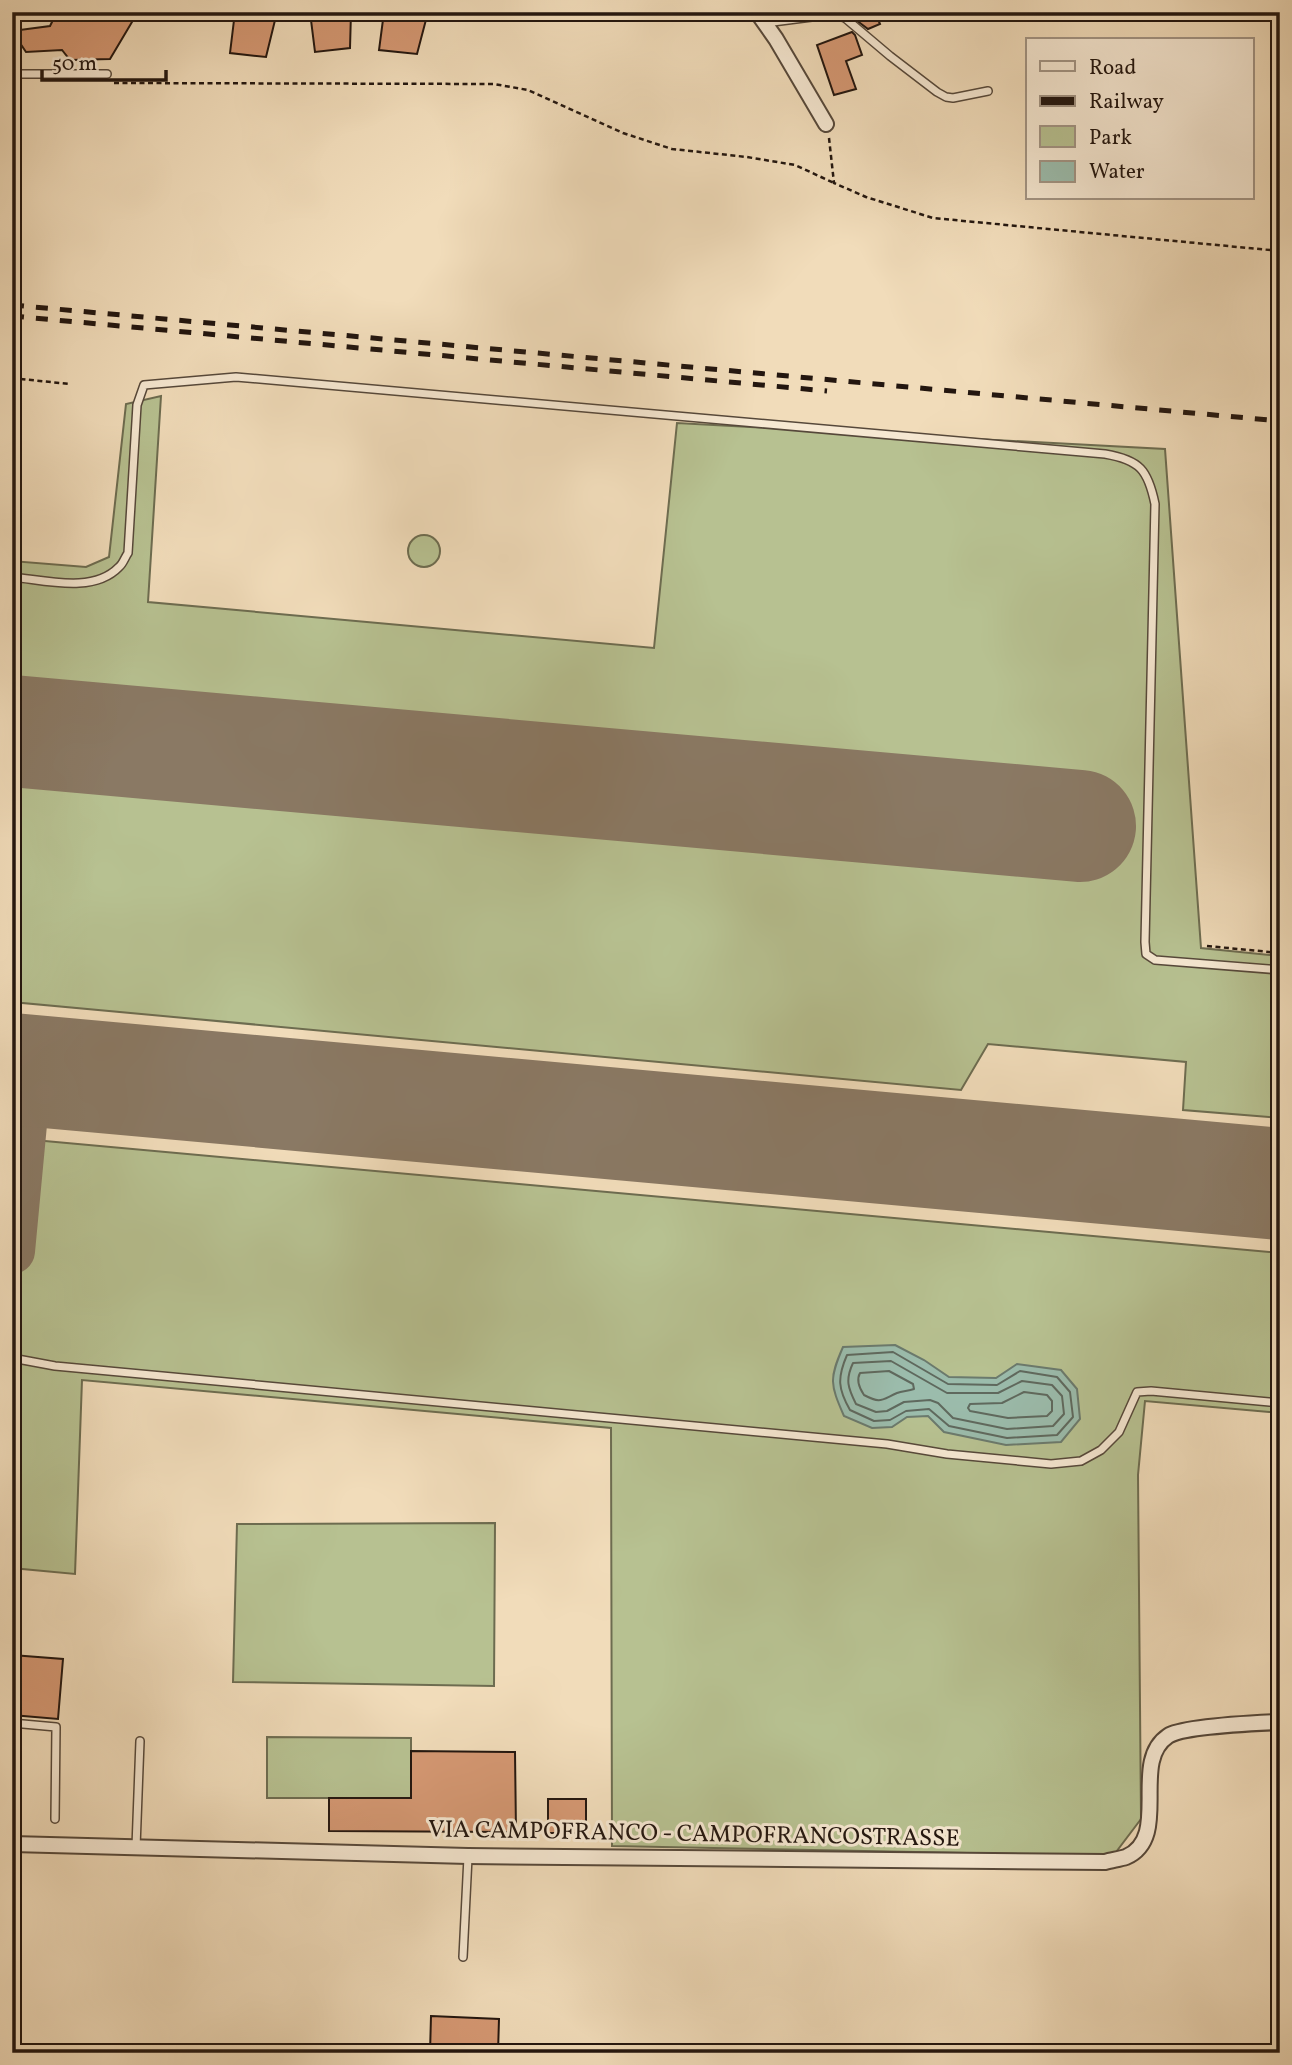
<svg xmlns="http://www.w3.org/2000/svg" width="1292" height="2065" font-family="Vollkorn,serif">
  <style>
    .green { fill: #b7c191; stroke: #6d6c50; stroke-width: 2 }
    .water { fill: #9bbcac; stroke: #6b7a6d; stroke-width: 2 }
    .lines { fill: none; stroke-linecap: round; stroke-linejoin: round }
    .shore { stroke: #5f695e; stroke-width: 2 }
    .taxiway { stroke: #8a7964; stroke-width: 46 }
    .runway { stroke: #8a7964; stroke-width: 112 }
    .building { fill: #d59873; stroke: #23160f; stroke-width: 2 }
    .service-casing { stroke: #56483a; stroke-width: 10 }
    .minor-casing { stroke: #56483a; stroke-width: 18 }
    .path { stroke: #23160f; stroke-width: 2.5; stroke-dasharray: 5 3.5; stroke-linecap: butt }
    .service { stroke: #f6e8d2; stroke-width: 7 }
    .minor { stroke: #f6e8d2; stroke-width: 14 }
    .rail { stroke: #23160f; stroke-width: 5; stroke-dasharray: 12 12; stroke-linecap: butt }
    .labels { text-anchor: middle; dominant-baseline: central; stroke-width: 6; stroke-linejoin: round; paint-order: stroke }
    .street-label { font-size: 24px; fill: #23160f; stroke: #f6e8d2 }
  </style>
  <rect width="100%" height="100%" fill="#f1dcba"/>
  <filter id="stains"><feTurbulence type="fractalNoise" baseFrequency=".00286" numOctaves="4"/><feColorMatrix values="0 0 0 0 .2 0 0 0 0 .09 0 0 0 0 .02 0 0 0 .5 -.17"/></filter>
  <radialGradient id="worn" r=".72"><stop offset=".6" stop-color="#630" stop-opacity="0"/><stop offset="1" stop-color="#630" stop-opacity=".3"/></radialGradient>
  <g class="green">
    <polygon points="161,396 148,602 654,648 677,423 1165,449 1201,948 1280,956 1280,1118 1183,1110 1186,1062 988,1044 961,1090 12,1002 12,561 86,567 109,557 126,404"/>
    <circle cx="424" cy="551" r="16"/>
    <polygon points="12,1138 1280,1253 1280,1413 1145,1401 1138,1475 1141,1819 1113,1856 612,1846 611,1428 82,1380 75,1574 12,1568"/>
    <polygon points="495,1523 494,1686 233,1682 237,1524"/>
    <polygon points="267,1737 411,1738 411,1798 267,1798"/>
  </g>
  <path class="water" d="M895,1345L924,1360L949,1377L996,1378L1017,1364L1061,1370L1077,1389L1080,1419L1061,1442L1006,1445L944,1432L928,1416L907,1417L892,1427L872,1428L844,1416C830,1384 829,1379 843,1347Z"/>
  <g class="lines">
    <g class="shore">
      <path d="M893,1352L948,1384L997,1385L1020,1371L1057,1377L1070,1392L1073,1417L1057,1435L1007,1438L949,1426L929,1409L906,1411L890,1420L874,1421L850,1410C838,1389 837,1378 847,1355Z"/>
      <path d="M891,1361L947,1393H998L1022,1381L1052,1385L1062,1396L1064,1414L1053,1426L1007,1429L953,1418L938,1403L930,1400L904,1402L887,1411L876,1412L856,1404C848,1388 845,1380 853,1363Z"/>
      <path d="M889,1371L913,1384L914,1389C908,1391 902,1391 897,1393C881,1400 881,1404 864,1395C860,1389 856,1380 860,1373Z"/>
      <polygon points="1024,1392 1047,1395 1052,1401 1052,1411 1047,1416 1008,1418 970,1411 968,1408 970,1404 1002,1403"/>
    </g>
    <polyline class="taxiway" points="12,1251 29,1071"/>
    <g class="runway">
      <polyline points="12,731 1080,826"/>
      <polyline points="12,1069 1280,1184"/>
    </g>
  </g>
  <g class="building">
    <polygon points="57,12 127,12 132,22 110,59 70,60 62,50 26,52 12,31 50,26"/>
    <polygon points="235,12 277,12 266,57 230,53"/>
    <polygon points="310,12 351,12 350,48 315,52"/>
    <polygon points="384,12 428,12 417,54 379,50"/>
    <polygon points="854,12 875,12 880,24 868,29 856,20"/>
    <polygon points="852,32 855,35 862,55 846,61 856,89 834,95 817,45"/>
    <polygon points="12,1655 63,1659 58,1719 12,1715"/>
    <polygon points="411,1751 515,1752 516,1832 329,1831 329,1798 411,1798"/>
    <rect x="548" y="1799" width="38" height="34"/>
    <polygon points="431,2016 499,2019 498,2053 430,2053"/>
  </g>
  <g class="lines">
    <g class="service-casing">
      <g id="service">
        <polyline points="765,23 835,14 845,18 890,56 937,92 946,97 953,98 988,91"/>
        <polyline points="12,74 107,74"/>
        <path d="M12,577C45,580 93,594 119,567C123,564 125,557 128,553L137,405L144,385L236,377L1105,454C1140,460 1148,470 1155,504L1145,942L1146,954L1155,960L1280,970"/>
        <polyline points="12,1358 55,1366 887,1444 947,1454 1051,1464 1081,1461 1101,1450 1119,1432 1137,1392 1151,1391 1280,1403"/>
        <polyline points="12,1723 56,1727 55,1819"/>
        <polyline points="136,1847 140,1741"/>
        <polyline points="463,1957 468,1857"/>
      </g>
    </g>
    <g class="minor-casing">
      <g id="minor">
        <polyline points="757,12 776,39 826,124"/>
        <path d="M12,1844L468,1856L1105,1862C1112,1860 1120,1859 1126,1857C1172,1837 1129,1762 1168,1736C1183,1726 1258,1723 1280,1722"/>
      </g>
    </g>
    <g class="path">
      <polyline points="114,83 494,84 528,90 623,133 672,149 747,157 795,165 834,183"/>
      <polyline points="829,138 834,183 866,197 933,218 1280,251"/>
      <polyline points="12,378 69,384"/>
      <polyline points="1207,946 1280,953"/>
    </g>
    <use href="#service" class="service"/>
    <use href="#minor" class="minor"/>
    <g class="rail">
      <polyline points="12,305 1280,421"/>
      <polyline points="12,316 827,391"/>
    </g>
  </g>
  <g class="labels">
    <g class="street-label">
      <text transform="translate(694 1835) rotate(1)">VIA CAMPOFRANCO - CAMPOFRANCOSTRASSE</text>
    </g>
  </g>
  <rect width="1292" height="2065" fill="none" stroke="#f1dcba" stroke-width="42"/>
  <rect x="14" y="14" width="1264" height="2037" fill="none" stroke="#23160f" stroke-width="3.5"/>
  <rect x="21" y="21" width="1250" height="2023" fill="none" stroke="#23160f" stroke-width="2"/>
  <rect x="1026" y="38" width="228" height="161" fill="#f6e8d2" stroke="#a29484" stroke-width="2"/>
  <rect x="1040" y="61" width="35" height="10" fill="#f6e8d2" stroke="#a29484" stroke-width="2"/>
  <text x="1089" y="74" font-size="21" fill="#23160f">Road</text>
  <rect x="1040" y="96" width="35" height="10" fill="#23160f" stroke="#a29484" stroke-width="2"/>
  <text x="1089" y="108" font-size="21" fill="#23160f">Railway</text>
  <rect x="1040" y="126" width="35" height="21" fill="#b7c191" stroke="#a29484" stroke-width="2"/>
  <text x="1089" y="144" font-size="21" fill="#23160f">Park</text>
  <rect x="1040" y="161" width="35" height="21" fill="#9bbcac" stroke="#a29484" stroke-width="2"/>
  <text x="1089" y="178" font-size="21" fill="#23160f">Water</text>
  <path d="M42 70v10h124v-10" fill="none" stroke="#23160f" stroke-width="3.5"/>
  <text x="52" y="70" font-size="21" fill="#23160f" stroke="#f6e8d2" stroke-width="5" paint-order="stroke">50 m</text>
  <rect width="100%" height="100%" filter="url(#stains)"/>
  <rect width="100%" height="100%" fill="url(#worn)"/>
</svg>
